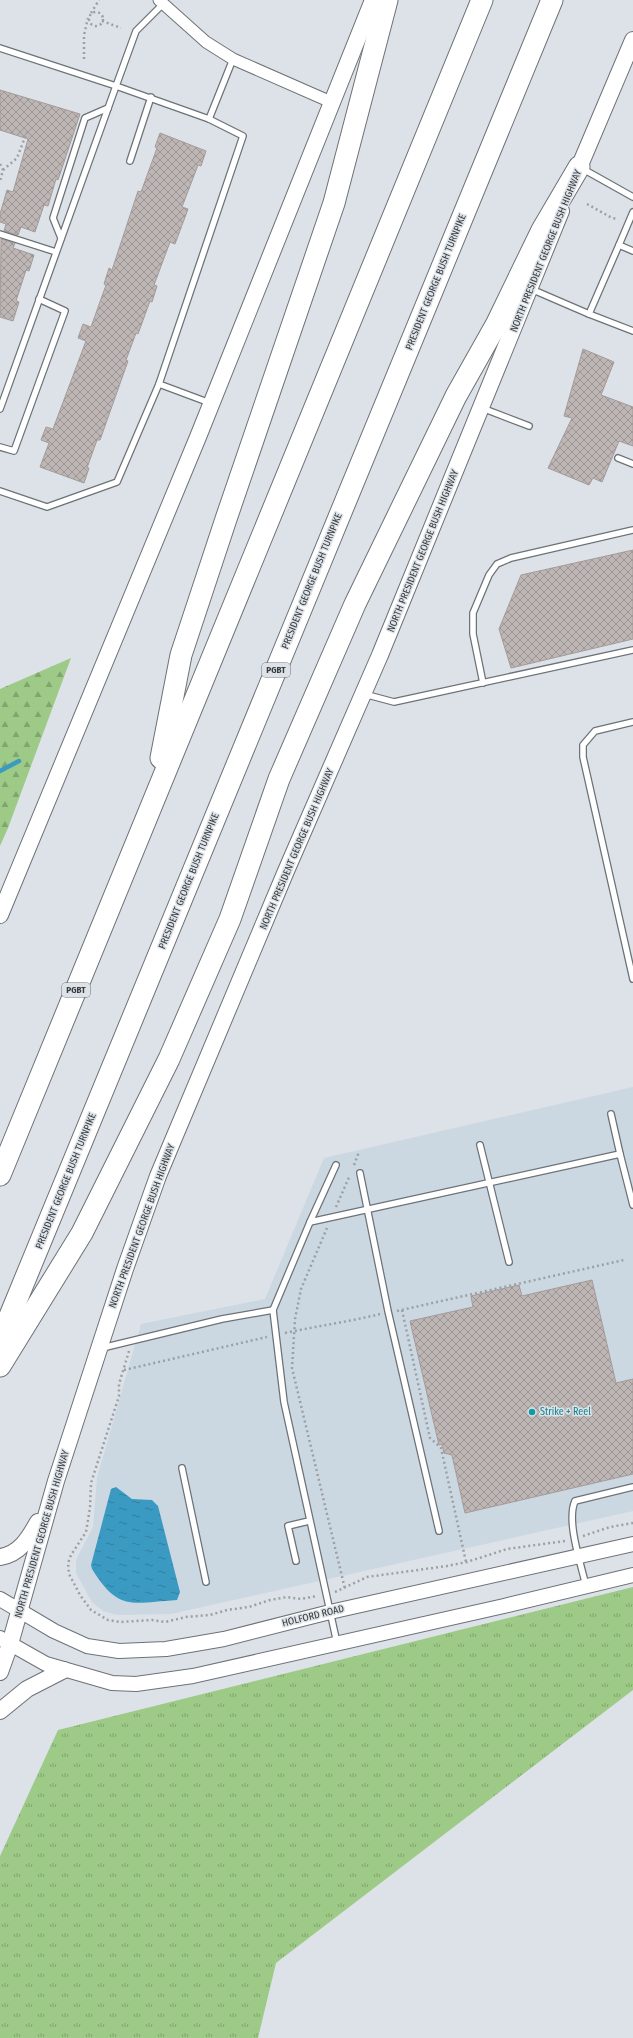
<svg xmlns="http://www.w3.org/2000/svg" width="633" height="2038" font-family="'Fira Sans Condensed',sans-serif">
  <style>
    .built { fill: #cbd7e1 }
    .grass { fill: url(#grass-tufts) }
    .forest { fill: url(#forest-firs) }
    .water { fill: url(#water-ripples) }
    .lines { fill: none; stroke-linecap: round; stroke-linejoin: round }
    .stream { stroke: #3a9ac1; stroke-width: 4.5 }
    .building { fill: url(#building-cross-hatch); stroke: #a39b99 }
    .service-casing { stroke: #6d7277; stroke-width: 8 }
    .minor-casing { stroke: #6d7277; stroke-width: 13 }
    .tertiary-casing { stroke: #6d7277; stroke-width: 16 }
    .secondary-casing { stroke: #6d7277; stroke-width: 18 }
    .motorway-casing { stroke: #6d7277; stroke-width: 23 }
    .path { stroke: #9ca0a4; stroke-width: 2.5; stroke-dasharray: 2 3; stroke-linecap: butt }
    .service { stroke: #fff; stroke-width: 5.5 }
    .minor { stroke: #fff; stroke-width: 11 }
    .tertiary { stroke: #fff; stroke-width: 14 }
    .secondary { stroke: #fff; stroke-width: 16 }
    .motorway { stroke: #fff; stroke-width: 21 }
    .culture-dot { fill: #0f9aa8; stroke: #dce2e7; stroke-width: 1.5 }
    .labels { text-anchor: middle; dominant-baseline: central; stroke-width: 3; stroke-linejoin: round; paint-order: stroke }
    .shield { fill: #dce2e7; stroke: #6a6e71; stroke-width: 1 }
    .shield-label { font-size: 9px; font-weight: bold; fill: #393c3e }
    .street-label { font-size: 10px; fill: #393c3e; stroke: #dce2e7 }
    .culture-label { font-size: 10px; fill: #0d838f; stroke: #dce2e7; text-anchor: start }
  </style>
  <defs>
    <pattern id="grass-tufts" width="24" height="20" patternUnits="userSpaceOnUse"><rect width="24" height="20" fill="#9dca86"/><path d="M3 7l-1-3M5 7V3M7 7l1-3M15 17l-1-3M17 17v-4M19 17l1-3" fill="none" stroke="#81a56f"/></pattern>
    <pattern id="forest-firs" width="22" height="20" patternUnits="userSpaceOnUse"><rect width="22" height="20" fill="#9dca86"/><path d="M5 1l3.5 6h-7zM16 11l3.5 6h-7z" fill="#81a56f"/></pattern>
    <pattern id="water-ripples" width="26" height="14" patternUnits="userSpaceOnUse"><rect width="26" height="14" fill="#3a9ac1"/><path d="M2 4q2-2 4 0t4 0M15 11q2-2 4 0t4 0" fill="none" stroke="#327f9e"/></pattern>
    <pattern id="building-cross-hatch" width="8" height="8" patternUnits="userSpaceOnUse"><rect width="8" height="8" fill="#beb6b4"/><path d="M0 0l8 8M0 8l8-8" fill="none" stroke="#9b9594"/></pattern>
  </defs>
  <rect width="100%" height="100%" fill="#dce2e7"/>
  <polygon class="built" points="633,1087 633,1511 171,1614 117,1615 103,1611 92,1602 76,1573 76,1560 93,1527 97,1478 141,1324 265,1299 324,1158"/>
  <polygon class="grass" points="633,1587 633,1690 276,1963 258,2038 0,2038 0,1856 58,1730"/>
  <polygon class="forest" points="71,658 8,828 0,846 0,689"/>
  <path class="water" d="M116,1487L132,1499L152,1500L158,1506L180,1592L177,1600C131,1603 119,1612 92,1569L91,1565L111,1489Z"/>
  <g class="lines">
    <polyline class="stream" points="0,771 19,761"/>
  </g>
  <g class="building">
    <polygon points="0,90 80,114 58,180 56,179 48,206 44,205 35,232 21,227 18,235 4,231 6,224 0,222 0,214 7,190 13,192 28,139 0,130"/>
    <polygon points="160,133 206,151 201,166 198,165 182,207 188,209 175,244 170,242 154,285 157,286 152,302 150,301 138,334 136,333 126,360 128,361 100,440 97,440 87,468 89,468 84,483 40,467 49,443 41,440 46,427 53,429 86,341 78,338 83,324 91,327 106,285 104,284 109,268 112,270 138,191 141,192 157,148 155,147"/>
    <polygon points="1,239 15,243 13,248 34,255 29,271 26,270 16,301 19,302 13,321 0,317"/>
    <polygon points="583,349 614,362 601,395 633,407 633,446 619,441 602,482 593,478 589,485 548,468 572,418 564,416"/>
    <polygon points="633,550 633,639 511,668 499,629 521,575"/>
    <polygon points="592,1280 616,1383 633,1379 633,1474 465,1513 452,1455 444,1453 442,1444 439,1445 410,1321 473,1307 471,1296 519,1285 522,1296"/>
  </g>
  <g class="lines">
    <g class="service-casing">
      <g id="service">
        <polyline points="163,4 136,31 116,86 209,119 233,59"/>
        <polyline points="0,48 116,86 0,409"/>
        <polyline points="130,161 151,97"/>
        <polyline points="583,169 633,197"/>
        <polyline points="633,212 619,245 633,251"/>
        <polyline points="0,234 56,252"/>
        <polyline points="61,238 53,218 85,118 108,108"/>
        <polyline points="531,289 589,314 619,245"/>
        <polyline points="589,314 633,331"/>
        <polyline points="159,384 243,136 209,119"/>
        <polyline points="482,408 529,426"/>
        <polyline points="0,447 14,451 65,311 39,299"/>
        <polyline points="618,458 633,464"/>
        <polyline points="0,491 47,507 117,482 159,384 210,403"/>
        <polyline points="483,683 473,634 473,613 489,575 497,564 511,558 633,530"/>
        <polyline points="364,694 394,702 633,650"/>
        <polyline points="633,722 595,731 583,745 583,757 633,979"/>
        <polyline points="611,1114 620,1154"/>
        <polyline points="480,1145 509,1262"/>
        <polyline points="360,1173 388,1311 439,1531"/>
        <polyline points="310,1222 336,1165"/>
        <polyline points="102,1348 222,1319 273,1310"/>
        <polyline points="182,1468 206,1582"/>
        <polyline points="296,1561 288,1526 309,1521"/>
        <path d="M586,1586C581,1564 566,1521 575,1501L633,1487"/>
        <polyline points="337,1643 284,1402 273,1310 310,1222 620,1154 633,1205"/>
      </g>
    </g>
    <g class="minor-casing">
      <polyline id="minor" points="159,0 206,42 233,59 331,102"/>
    </g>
    <g class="tertiary-casing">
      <g id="tertiary">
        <polyline points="0,1599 54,1631 87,1646 119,1651 166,1649 224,1639 330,1612 633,1544"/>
        <polyline points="0,1638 46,1664 112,1683 136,1684 193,1676 504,1606 633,1575"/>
      </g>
    </g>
    <g class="secondary-casing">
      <g id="secondary">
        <polyline points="575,177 633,40"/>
        <polyline points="0,915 198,437 373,0"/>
        <path d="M0,1557C20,1554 29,1538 38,1522"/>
        <polyline points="0,1672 10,1644 56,1481 125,1269 158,1176 286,871 380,655 561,211"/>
        <polyline points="0,1711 27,1689 64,1670"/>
      </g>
    </g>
    <g class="motorway-casing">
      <g id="motorway">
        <polyline points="161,758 181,655 226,519 334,203 387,0"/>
        <polyline points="0,1175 482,0"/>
        <polyline points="0,1340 552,0"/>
        <polyline points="0,1366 82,1233 169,1059 230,919 279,779 355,604 456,396 496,325 542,230 579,167"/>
      </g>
    </g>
    <g class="path">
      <circle cx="96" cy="19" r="7"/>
      <polyline points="91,13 99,0"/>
      <polyline points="102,21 121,28"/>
      <polyline points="84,59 84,35 88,18"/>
      <polyline points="0,164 3,170 0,181"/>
      <polyline points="3,170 17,158 27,132"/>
      <polyline points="587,204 612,218 618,219"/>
      <polyline points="354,1165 359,1152"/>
      <polyline points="336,1207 350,1175"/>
      <polyline points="327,1228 301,1289 295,1319 292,1368 345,1589"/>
      <polyline points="402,1310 430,1438 441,1448 466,1562"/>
      <polyline points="397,1311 624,1260"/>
      <path d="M285,1333C317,1326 348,1322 380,1314"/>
      <polyline points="129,1351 119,1384 119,1396 91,1483 90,1508 86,1532 71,1555 68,1563 69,1574 80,1595 91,1610 108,1620 120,1622 152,1620 165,1622 186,1617 210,1615 227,1610 249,1607 270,1600 287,1597 301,1599 317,1596"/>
      <polyline points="124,1370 267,1337"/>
      <polyline points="583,1536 610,1527 633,1523"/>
      <polyline points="335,1592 367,1577 447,1566 467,1562 507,1549 565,1541"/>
    </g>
    <use href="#service" class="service"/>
    <use href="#minor" class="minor"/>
    <use href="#tertiary" class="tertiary"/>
    <use href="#secondary" class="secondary"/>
    <use href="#motorway" class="motorway"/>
  </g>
  <circle class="culture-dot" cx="532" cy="1412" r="4"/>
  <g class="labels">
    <g class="shield">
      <rect x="262" y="663" width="28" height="14" rx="3"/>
      <rect x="62" y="983" width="28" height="14" rx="3"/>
    </g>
    <g class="shield-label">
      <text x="276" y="670">PGBT</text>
      <text x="76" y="990">PGBT</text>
    </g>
    <g class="street-label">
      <text transform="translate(546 251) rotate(-68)">NORTH PRESIDENT GEORGE BUSH HIGHWAY</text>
      <text transform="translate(436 282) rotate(-68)">PRESIDENT GEORGE BUSH TURNPIKE</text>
      <text transform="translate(423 551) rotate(-68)">NORTH PRESIDENT GEORGE BUSH HIGHWAY</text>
      <text transform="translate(312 581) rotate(-68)">PRESIDENT GEORGE BUSH TURNPIKE</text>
      <text transform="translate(297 849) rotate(-67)">NORTH PRESIDENT GEORGE BUSH HIGHWAY</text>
      <text transform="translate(189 881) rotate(-68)">PRESIDENT GEORGE BUSH TURNPIKE</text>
      <text transform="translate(66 1181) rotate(-68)">PRESIDENT GEORGE BUSH TURNPIKE</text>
      <text transform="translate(142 1226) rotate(-70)">NORTH PRESIDENT GEORGE BUSH HIGHWAY</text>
      <text transform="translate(42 1534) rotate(-74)">NORTH PRESIDENT GEORGE BUSH HIGHWAY</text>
      <text transform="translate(313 1616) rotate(-14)">HOLFORD ROAD</text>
    </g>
    <g class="culture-label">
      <text x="540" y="1412">Strike + Reel</text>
    </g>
  </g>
</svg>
